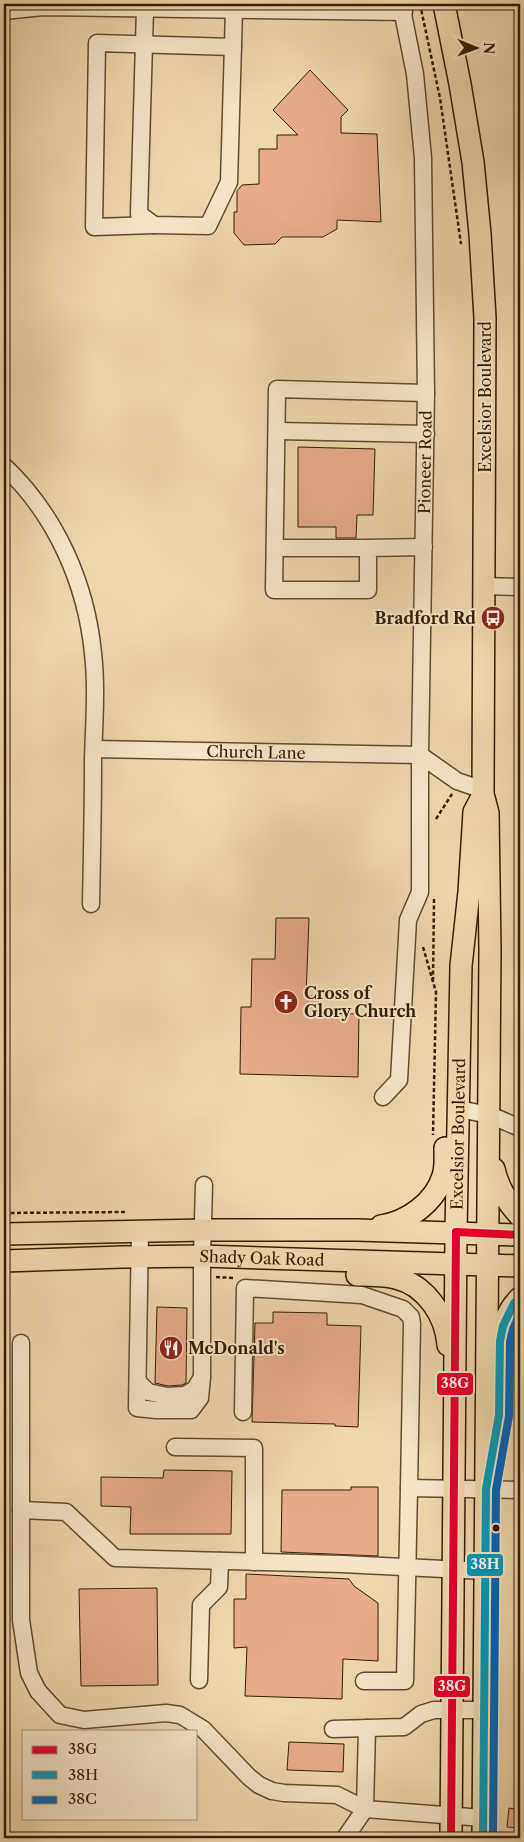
<svg xmlns="http://www.w3.org/2000/svg" width="524" height="1842" font-family="'Libre Caslon Text',serif">
  <style>
    .building { fill: #e7ab8a; stroke: #321d04 }
    .lines { fill: none; stroke-linecap: round; stroke-linejoin: round }
    .minor-casing { stroke: #614c2e; stroke-width: 19 }
    .major-casing { stroke: #321d04; stroke-width: 24 }
    .path { stroke: #321d04; stroke-width: 2.5; stroke-dasharray: 4 2.5; stroke-linecap: butt }
    .minor { stroke: #f4e5c8; stroke-width: 16 }
    .major { stroke: #eed7ab; stroke-width: 21 }
    .bus-1-casing { stroke: #f4e5c8; stroke-width: 11 }
    .bus-2-casing { stroke: #f4e5c8; stroke-width: 11 }
    .bus-3-casing { stroke: #f4e5c8; stroke-width: 11 }
    .bus-1 { stroke: #e4002b; stroke-width: 8 }
    .bus-2 { stroke: #059bba; stroke-width: 8 }
    .bus-3 { stroke: #0065bd; stroke-width: 8 }
    .bus-dot { fill: #321d04; stroke: #f4e5c8; stroke-width: 2 }
    .labels { text-anchor: middle; dominant-baseline: central; stroke-width: 4; stroke-linejoin: round; paint-order: stroke }
    .street-label { font-size: 16px; fill: #321d04; stroke: #f4e5c8 }
    .poi-label { font-size: 16px; font-weight: bold; fill: #321d04; stroke: #f4e5c8; text-anchor: start }
    .line-badge { stroke: #f4e5c8; stroke-width: 2 }
    .badge-label { font-size: 14px; text-anchor: middle; font-weight: bold; fill: #fff }
  </style>
  <rect width="100%" height="100%" fill="#eed7ab"/>
  <filter id="stains"><feTurbulence type="fractalNoise" baseFrequency=".004" numOctaves="4"/><feColorMatrix values="0 0 0 0 .2 0 0 0 0 .09 0 0 0 0 .02 0 0 0 .5 -.17"/></filter>
  <radialGradient id="worn" r=".72"><stop offset=".6" stop-color="#630" stop-opacity="0"/><stop offset="1" stop-color="#630" stop-opacity=".3"/></radialGradient>
  <g class="building">
    <polygon points="310,70 348,110 341,117 341,133 377,134 381,222 337,220 337,229 323,237 282,237 275,244 244,245 234,233 234,212 237,212 237,191 242,185 259,184 259,149 277,149 277,135 298,135 273,110"/>
    <polygon points="298,447 375,449 373,515 357,515 356,538 336,538 336,527 298,527"/>
    <polygon points="276,918 309,918 306,996 322,996 321,1013 359,1014 358,1077 240,1074 241,1007 251,1007 252,959 275,959"/>
    <polygon points="157,1307 187,1308 186,1383 182,1385 168,1386 155,1383"/>
    <polygon points="273,1312 327,1313 327,1325 361,1326 358,1427 335,1426 335,1424 252,1422 255,1323 273,1323"/>
    <polygon points="164,1470 232,1471 231,1534 130,1534 131,1507 101,1506 101,1477 163,1478"/>
    <polygon points="351,1487 378,1487 378,1556 281,1552 282,1490 351,1490"/>
    <polygon points="246,1574 349,1579 354,1586 378,1603 378,1661 343,1659 342,1699 245,1696 247,1647 234,1648 234,1599 246,1599"/>
    <polygon points="157,1588 158,1685 81,1686 79,1589"/>
    <polygon points="289,1742 344,1744 343,1772 287,1770"/>
    <polygon points="509,1808 520,1810 520,1828 507,1827"/>
  </g>
  <g class="lines">
    <g class="minor-casing">
      <g id="minor">
        <polyline points="145,9 139,214 154,225 208,226 229,182 234,10"/>
        <polyline points="4,11 43,7 404,12"/>
        <polyline points="154,225 94,227 97,43 233,47"/>
        <polyline points="277,431 426,434"/>
        <path d="M4,466C56,515 86,583 93,653C97,688 94,724 93,760C93,808 92,856 91,904"/>
        <polyline points="424,547 368,548 368,590 274,590 277,389 426,393"/>
        <polyline points="275,548 368,548"/>
        <polyline points="485,586 520,587"/>
        <path id="s1" d="M94,749L420,755L457,781L483,790"/>
        <path id="s2" d="M383,1097L399,1080L408,920L420,892V755L426,393L423,158L415,74L401,4"/>
        <polyline points="458,1109 490,1115 520,1128"/>
        <polyline points="140,1231 137,1408 156,1410 191,1410 200,1398 202,1377 202,1256 204,1185"/>
        <polyline points="21,1343 21,1510"/>
        <polyline points="487,1359 520,1361"/>
        <polyline points="138,1382 148,1392 167,1396 185,1395 195,1389 202,1377"/>
        <polyline points="243,1412 245,1288 362,1295 403,1309 411,1317 412,1324 409,1488"/>
        <polyline points="175,1447 254,1448 254,1562"/>
        <polyline points="199,1680 201,1605 219,1587 220,1561"/>
        <polyline points="364,1681 405,1681 409,1488 520,1490"/>
        <polyline points="367,1728 365,1809 483,1818"/>
        <polyline points="333,1729 404,1727 421,1714 434,1710 483,1710"/>
        <polyline points="345,1838 365,1809 337,1795 284,1793 272,1791 259,1785 249,1777 203,1729 180,1715 166,1713 84,1720 60,1715 38,1691 29,1673 21,1620 21,1510 66,1512 115,1558 342,1564 485,1571"/>
      </g>
    </g>
    <g class="major-casing">
      <g id="major">
        <polyline points="444,4 460,84 473,162 480,234 485,318 483,794 488,813 490,950 483,1838"/>
        <path d="M494,1169C498,1188 507,1202 520,1216"/>
        <path d="M381,1226C408,1222 435,1202 443,1176C446,1167 445,1157 445,1148"/>
        <polyline points="4,1234 204,1230 357,1230 520,1235"/>
        <path id="s3" d="M4,1261L122,1257L202,1256L520,1266"/>
        <path d="M357,1275C370,1275 384,1275 396,1278C426,1285 446,1316 448,1345"/>
        <path d="M500,1355C501,1333 504,1313 520,1298"/>
        <path id="s4" d="M451,1838L456,1232L461,966L469,892L474,812L483,795"/>
      </g>
    </g>
    <g class="path">
      <polyline points="420,4 440,98 461,244"/>
      <polyline points="436,819 452,794"/>
      <polyline points="423,947 436,992 433,1135"/>
      <polyline points="433,981 434,899"/>
      <polyline points="4,1213 125,1212"/>
      <polyline points="216,1277 233,1278"/>
    </g>
    <use href="#minor" class="minor"/>
    <use href="#major" class="major"/>
    <g class="bus-1-casing">
      <g id="bus-1">
        <polyline points="456,1232 520,1235"/>
        <polyline points="451,1838 456,1232"/>
      </g>
    </g>
    <g class="bus-2-casing">
      <polyline id="bus-2" points="483,1838 486,1489 499,1415 500,1341 503,1326 514,1303 520,1298"/>
    </g>
    <g class="bus-3-casing">
      <polyline id="bus-3" points="493,1838 496,1490 509,1416 510,1342 513,1329 520,1313"/>
    </g>
    <use href="#bus-1" class="bus-1"/>
    <use href="#bus-2" class="bus-2"/>
    <use href="#bus-3" class="bus-3"/>
  </g>
  <defs>
    <g id="bus-disc" transform="scale(1.25)"><circle r="9.5" fill="#8f2418" stroke="#f4e5c8"/><path d="M-5-6H5V4H4V6H2V4H-2V6H-4V4H-5ZM-3.5-4V0h7V-4ZM-3.5 1.2v1.5H-2V1.2ZM2 1.2v1.5H3.5V1.2Z" fill="#fff"/></g>
    <g id="church-disc" transform="scale(1.25)"><circle r="9.5" fill="#8f2418" stroke="#f4e5c8"/><path d="M-1.2-6h2.4v3.5h3.3v2.4h-3.3V6h-2.4V-.1h-3.3v-2.4h3.3Z" fill="#fff"/></g>
    <g id="restaurant-disc" transform="scale(1.25)"><circle r="9.5" fill="#8f2418" stroke="#f4e5c8"/><path d="M-5-6h1v4h1v-4h1v4h1v-4h1v5L-1.5 .5V6h-2V.5L-5-1ZM5-6V6H3V1.5H1.5Q1.5-4 5-6Z" fill="#fff"/></g>
  </defs>
  <g fill-rule="evenodd">
    <use href="#bus-disc" x="493" y="618"/>
    <use href="#church-disc" x="286" y="1002"/>
    <use href="#restaurant-disc" x="171" y="1348"/>
  </g>
  <circle class="bus-dot" cx="496" cy="1528" r="4.5"/>
  <g class="labels">
    <g class="street-label">
      <text transform="translate(485 397) rotate(-90)">Excelsior Boulevard</text>
      <text stroke="none"><textPath href="#s2" startOffset="644">Pioneer Road</textPath></text>
      <text stroke="none"><textPath href="#s1" startOffset="162">Church Lane</textPath></text>
      <text stroke="none"><textPath href="#s4" startOffset="704">Excelsior Boulevard</textPath></text>
      <text stroke="none"><textPath href="#s3" startOffset="258">Shady Oak Road</textPath></text>
    </g>
    <g class="poi-label">
      <text x="476" y="618" text-anchor="end">Bradford Rd</text>
      <text x="304" y="993">Cross of<tspan x="304" dy="18">Glory Church</tspan></text>
      <text x="188" y="1348">McDonald's</text>
    </g>
  </g>
  <g class="line-badge">
    <rect x="436" y="1372" width="38" height="24" rx="5" fill="#e4002b"/>
    <rect x="466" y="1553" width="38" height="24" rx="5" fill="#059bba"/>
    <rect x="433" y="1675" width="38" height="23" rx="5" fill="#e4002b"/>
  </g>
  <g class="badge-label">
    <text x="455" y="1388">38G</text>
    <text x="485" y="1569">38H</text>
    <text x="452" y="1691">38G</text>
  </g>
  <rect width="524" height="1842" fill="none" stroke="#eed7ab" stroke-width="20"/>
  <rect x="5" y="5" width="514" height="1832" fill="none" stroke="#321d04" stroke-width="2.5"/>
  <rect x="10" y="10" width="504" height="1822" fill="none" stroke="#321d04"/>
  <rect x="22" y="1730" width="175" height="90" fill="#f4e5c8" stroke="#a6957a"/>
  <rect x="32" y="1746" width="25" height="8" fill="#e4002b" stroke="#a6957a"/>
  <text x="68" y="1754" font-size="15" fill="#321d04">38G</text>
  <rect x="32" y="1771" width="25" height="8" fill="#059bba" stroke="#a6957a"/>
  <text x="68" y="1780" font-size="15" fill="#321d04">38H</text>
  <rect x="32" y="1796" width="25" height="8" fill="#0065bd" stroke="#a6957a"/>
  <text x="68" y="1804" font-size="15" fill="#321d04">38C</text>
  <g transform="translate(476 48) rotate(91)" stroke="#f4e5c8" stroke-width="4" paint-order="stroke">
  <path d="M0-4L9 19L0 12L-9 19Z" fill="#321d04"/>
  <text y="-8" font-size="14" font-weight="bold" text-anchor="middle" fill="#321d04">N</text>
  </g>
  <rect width="100%" height="100%" filter="url(#stains)"/>
  <rect width="100%" height="100%" fill="url(#worn)"/>
</svg>
